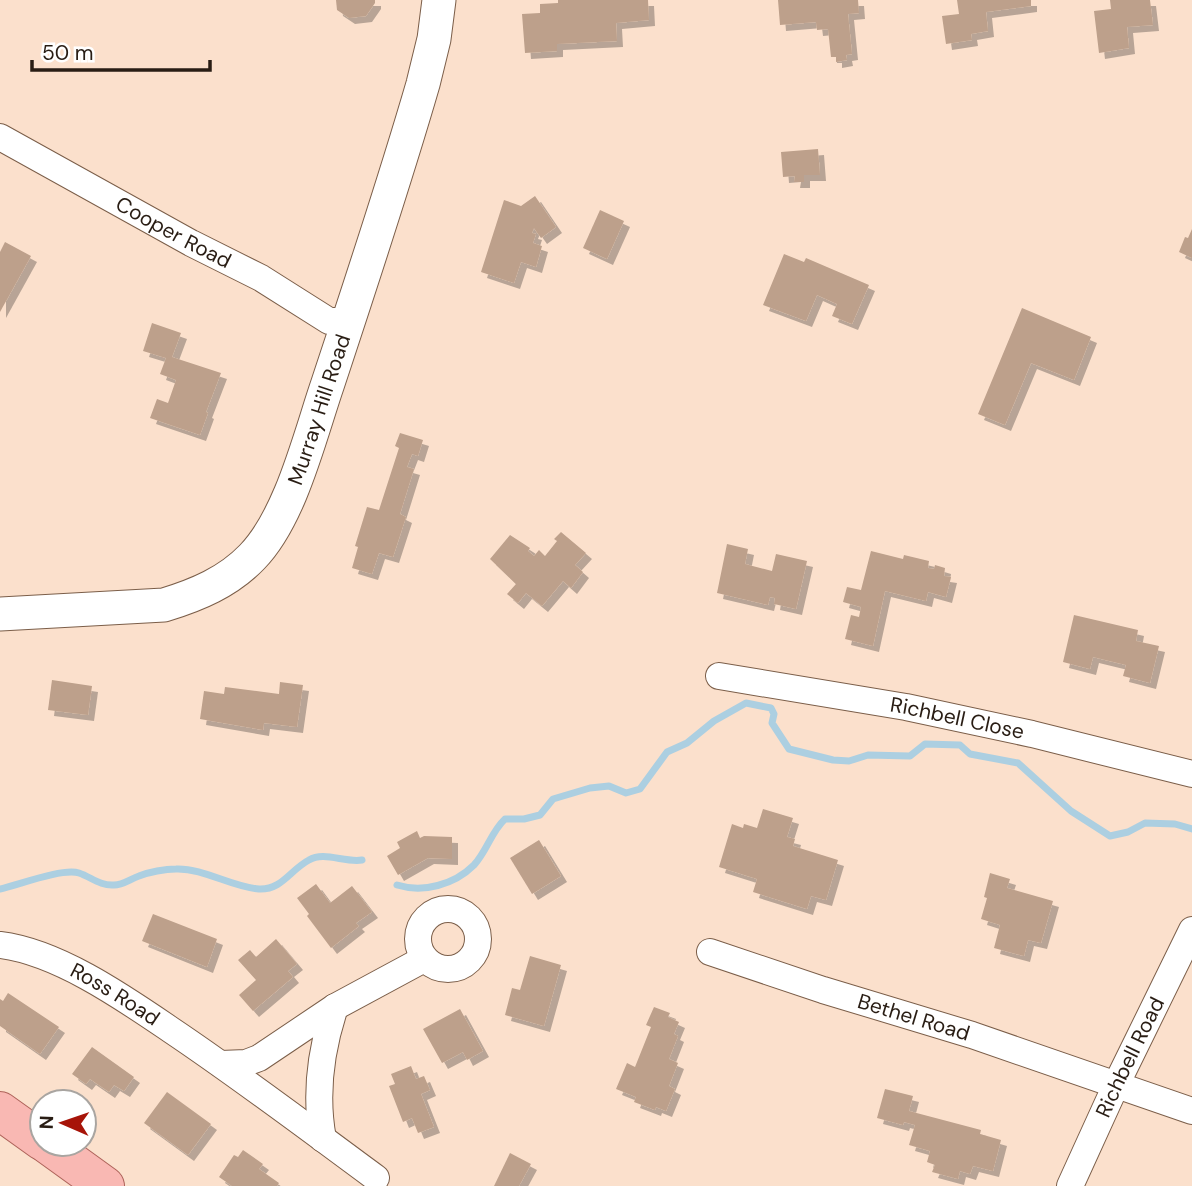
<svg xmlns="http://www.w3.org/2000/svg" width="1192" height="1186" font-family="'DM Sans',sans-serif">
  <style>
    .lines { fill: none; stroke-linecap: round; stroke-linejoin: round }
    .stream { stroke: #accfe1; stroke-width: 7 }
    .building { fill: #bda08b; filter: url(#shadow) }
    .minor-casing { stroke: #7b5e49; stroke-width: 28 }
    .tertiary-casing { stroke: #7b5e49; stroke-width: 35 }
    .primary-casing { stroke: #ae635a; stroke-width: 40 }
    .minor { stroke: #fff; stroke-width: 26 }
    .tertiary { stroke: #fff; stroke-width: 33 }
    .primary { stroke: #f9b8b3; stroke-width: 38 }
    .labels { text-anchor: middle; dominant-baseline: central; stroke-width: 7; stroke-linejoin: round; paint-order: stroke }
    .street-label { font-size: 21px; fill: #291d14; stroke: #fff }
  </style>
  <defs>
    <filter id="shadow"><feDropShadow dx="6" dy="6" stdDeviation="0" flood-color="#0004"/></filter>
  </defs>
  <rect width="100%" height="100%" fill="#fbe0cc"/>
  <g class="lines">
    <g class="stream">
      <path d="M397,885C423,893 454,885 474,865C487,851 491,832 505,819H524L540,815L553,799L590,788L609,786L626,793L640,789L667,752L687,743L714,721L746,703L771,708L774,714L772,723L789,749L833,760L849,761L868,755L910,756L925,744L960,745L970,754L1018,763L1071,811L1110,836L1128,832L1145,823L1175,824L1192,829"/>
      <path d="M0,889C18,885 62,868 79,873C91,877 100,886 114,885C123,885 130,879 139,876C149,872 165,869 176,869C204,868 231,887 259,889C282,890 290,870 309,860C324,851 345,863 362,860"/>
    </g>
  </g>
  <g class="building">
    <polygon points="336,0 375,0 375,3 366,16 349,18 337,10"/>
    <polygon points="558,0 648,0 649,20 616,23 617,41 557,44 557,51 525,53 522,14 540,13 540,4 558,3"/>
    <polygon points="778,0 858,0 859,13 848,14 852,54 846,55 847,60 836,62 836,57 831,57 828,29 817,30 816,22 780,25"/>
    <polygon points="957,0 1031,0 1031,6 986,12 988,31 971,34 972,40 946,44 942,16 959,14"/>
    <polygon points="1110,0 1150,0 1153,25 1127,27 1129,48 1099,53 1094,11 1111,9"/>
    <polygon points="818,149 820,175 804,175 804,182 794,182 795,176 783,177 781,152"/>
    <polygon points="535,196 556,227 541,238 534,228 532,233 536,234 533,243 542,246 536,267 521,262 514,283 481,272 504,200 521,206"/>
    <polygon points="600,210 624,221 607,259 583,248"/>
    <polygon points="1192,229 1192,258 1179,252 1185,237 1188,238"/>
    <polygon points="5,242 31,256 0,312 0,252"/>
    <polygon points="784,254 804,262 806,258 869,285 852,324 832,316 837,304 817,295 806,321 763,305"/>
    <polygon points="1022,308 1091,337 1074,380 1031,363 1005,425 978,414"/>
    <polygon points="152,323 181,333 172,357 221,373 206,412 208,413 200,435 150,418 157,399 168,403 176,380 160,374 166,358 143,351"/>
    <polygon points="400,433 423,440 418,456 412,454 407,467 414,469 400,514 406,517 393,557 379,553 372,574 352,568 358,547 355,546 367,507 379,510 399,448 395,446"/>
    <polygon points="561,532 586,553 575,565 583,572 571,588 563,581 542,606 526,593 518,603 507,594 516,584 490,559 510,535 530,548 528,551 534,556 539,550 545,556 557,541 554,539"/>
    <polygon points="727,544 748,549 745,564 772,571 776,554 807,561 796,609 774,604 775,598 770,597 768,605 717,593"/>
    <polygon points="871,551 903,559 904,555 929,561 928,568 934,569 935,565 945,568 944,576 951,577 946,597 928,592 926,601 885,591 873,646 845,639 851,615 859,617 861,607 843,602 847,587 861,590"/>
    <polygon points="1074,615 1138,630 1136,641 1159,646 1150,683 1123,676 1126,665 1093,657 1090,669 1063,662"/>
    <polygon points="52,680 92,686 88,715 48,710"/>
    <polygon points="280,682 303,685 297,727 264,723 263,730 200,719 204,691 224,694 225,687 279,694"/>
    <polygon points="763,809 793,818 787,837 795,839 793,846 838,860 826,900 811,896 807,909 753,892 757,879 719,867 732,824 743,828 744,824 757,828"/>
    <polygon points="417,831 420,838 424,836 452,837 452,859 428,858 398,875 387,856 400,848 397,842"/>
    <polygon points="539,840 561,876 532,894 510,858"/>
    <polygon points="990,873 1010,879 1007,888 1053,901 1041,943 1028,940 1024,956 994,948 1000,925 981,919 987,898 984,897"/>
    <polygon points="316,884 330,903 352,886 372,912 356,923 359,926 331,948 307,916 309,914 297,898"/>
    <polygon points="153,914 217,939 207,967 142,941"/>
    <polygon points="276,939 297,964 288,971 293,977 253,1011 239,995 256,980 238,960 250,950 256,957"/>
    <polygon points="530,956 561,965 544,1026 505,1015 512,988 520,990"/>
    <polygon points="8,993 59,1027 40,1054 0,1026 0,999 3,1001"/>
    <polygon points="654,1007 670,1013 668,1017 679,1022 674,1034 678,1036 669,1059 678,1063 669,1086 675,1089 666,1111 656,1107 655,1110 634,1102 636,1097 616,1089 627,1063 635,1067 651,1027 646,1025"/>
    <polygon points="460,1009 483,1051 467,1060 463,1052 442,1063 423,1029"/>
    <polygon points="92,1047 134,1077 124,1091 114,1085 109,1092 90,1079 86,1084 72,1074"/>
    <polygon points="411,1066 416,1079 424,1076 430,1090 421,1094 434,1127 418,1133 412,1118 403,1122 389,1086 395,1084 391,1074"/>
    <polygon points="885,1089 913,1096 909,1111 981,1130 980,1134 1001,1140 993,1171 973,1166 970,1174 960,1171 958,1179 932,1172 935,1165 927,1162 930,1151 909,1145 915,1125 904,1122 903,1125 877,1118"/>
    <polygon points="167,1092 211,1124 188,1155 144,1123"/>
    <polygon points="243,1150 263,1164 259,1169 279,1183 277,1186 232,1186 219,1177 234,1155 238,1157"/>
    <polygon points="510,1153 531,1164 519,1186 494,1186"/>
  </g>
  <g class="lines">
    <g class="minor-casing">
      <g id="minor">
        <path id="s1" d="M0,137L191,243L261,278L329,321H348"/>
        <path id="s2" d="M719,676L906,707L1032,734L1192,774"/>
        <circle cx="448" cy="939" r="30"/>
        <path id="s3" d="M0,945C58,952 124,998 171,1030C241,1077 308,1128 376,1178"/>
        <path id="s4" d="M710,952L823,990L972,1035L1192,1111"/>
        <polyline points="221,1064 246,1063 259,1058 335,1007 424,959"/>
        <path d="M323,1139C315,1096 321,1049 335,1007"/>
        <path id="s5" d="M1070,1186L1116,1085L1192,930"/>
      </g>
    </g>
    <g class="tertiary-casing">
      <g id="tertiary">
        <path id="s6" d="M0,614L164,605C197,595 228,582 252,557C291,517 310,435 328,383C361,283 394,184 423,84L434,39L439,0"/>
      </g>
    </g>
    <g class="primary-casing">
      <g id="primary">
        <polyline points="0,1111 42,1141"/>
        <polyline points="47,1144 105,1186"/>
      </g>
    </g>
    <use href="#minor" class="minor"/>
    <use href="#tertiary" class="tertiary"/>
    <use href="#primary" class="primary"/>
  </g>
  <g class="labels">
    <g class="street-label">
      <text stroke="none"><textPath href="#s1" startOffset="198">Cooper Road</textPath></text>
      <text stroke="none"><textPath href="#s6" startOffset="429">Murray Hill Road</textPath></text>
      <text stroke="none"><textPath href="#s2" startOffset="242">Richbell Close</textPath></text>
      <text stroke="none"><textPath href="#s3" startOffset="126">Ross Road</textPath></text>
      <text stroke="none"><textPath href="#s4" startOffset="214">Bethel Road</textPath></text>
      <text stroke="none"><textPath href="#s5" startOffset="142">Richbell Road</textPath></text>
    </g>
  </g>
  <g transform="translate(63 1123) rotate(272)"><circle r="33" fill="#ffffff" stroke="#a9a5a1" stroke-width="2"/>
  <path d="M0-5L12 26L0 18L-12 26Z" fill="#a71409"/>
  <text y="-10" font-size="19" font-weight="bold" text-anchor="middle" fill="#291d14">N</text>
  </g>
  <path d="M32 60v10h178v-10" fill="none" stroke="#291d14" stroke-width="3.5"/>
  <text x="42" y="60" font-size="21" fill="#291d14" stroke="#ffffff" stroke-width="5" paint-order="stroke">50 m</text>
</svg>
